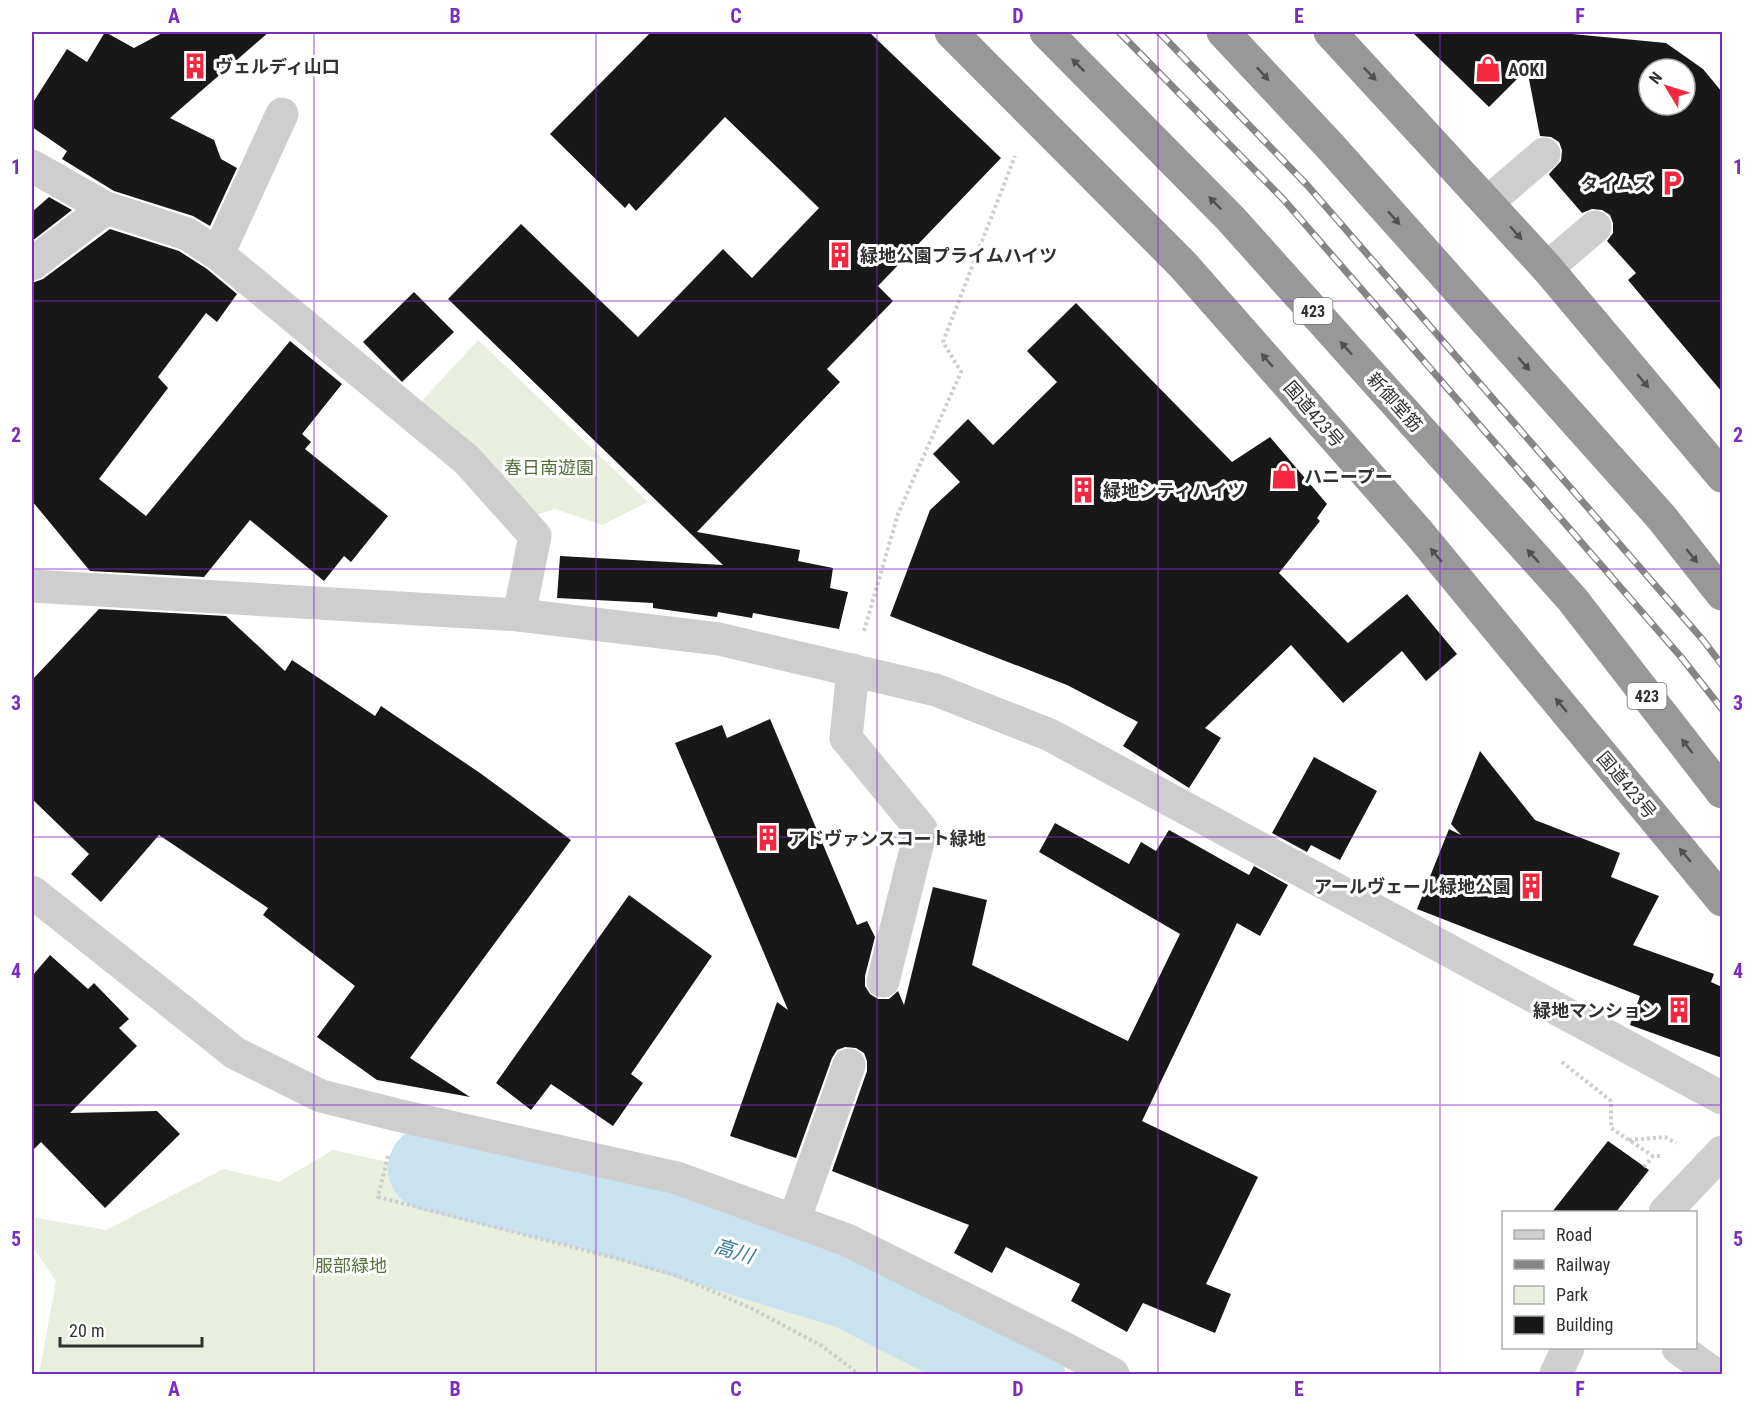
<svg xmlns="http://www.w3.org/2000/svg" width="1754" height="1406" font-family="'Roboto Condensed','Noto Sans JP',sans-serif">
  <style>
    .green { fill: #e8efde }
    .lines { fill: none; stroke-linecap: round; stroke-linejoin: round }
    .river { stroke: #c9e2f0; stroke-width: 86 }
    .building { fill: #181818; fill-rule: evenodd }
    .path { stroke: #cecece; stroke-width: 4; stroke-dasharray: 3 3; stroke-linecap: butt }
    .minor { stroke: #cecece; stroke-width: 33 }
    .highway { stroke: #989898; stroke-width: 33 }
    .rail-casing { stroke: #868686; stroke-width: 7 }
    .rail { stroke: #fff; stroke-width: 4.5; stroke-dasharray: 14; stroke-linecap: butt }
    .oneway { fill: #505050 }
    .grid { fill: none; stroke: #7b2cbf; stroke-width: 1.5; stroke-opacity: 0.55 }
    .labels { text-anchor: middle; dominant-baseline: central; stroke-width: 6; stroke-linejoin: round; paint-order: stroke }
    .shield { fill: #fff; stroke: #6f6f6f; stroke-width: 1.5 }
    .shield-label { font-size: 16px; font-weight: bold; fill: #313131 }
    .poi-label { font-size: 18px; font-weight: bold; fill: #313131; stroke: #fff; text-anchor: start }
    .street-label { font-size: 18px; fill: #313131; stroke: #fff }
    .park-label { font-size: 18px; fill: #56713a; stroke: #fff }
    .water-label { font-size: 20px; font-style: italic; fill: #37789b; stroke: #fff }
    .neatline { fill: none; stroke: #7b2cbf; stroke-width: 2 }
    .grid-label { font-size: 20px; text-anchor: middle; font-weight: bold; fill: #7b2cbf }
  </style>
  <rect width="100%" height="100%" fill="#fff"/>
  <g class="green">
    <polygon points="478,340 648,502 602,525 555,509 536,515 421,402"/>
    <polygon points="333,1150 840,1260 1051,1374 39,1374 56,1281 32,1246 32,1217 106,1230 223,1169 279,1182"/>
  </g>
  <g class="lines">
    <polyline class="river" points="431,1168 596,1208 852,1287 1022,1374"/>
  </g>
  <g class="building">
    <polygon points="105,32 134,48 164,32 269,32 170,118 214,140 221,159 237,168 210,226 193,216 114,191 62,159 67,151 32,127 32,104 67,49 87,62"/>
    <polygon points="651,32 869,32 1001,158 878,286 893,301 827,369 840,382 697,532 800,550 798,561 833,568 830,588 848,592 839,629 753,613 752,618 718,612 717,617 653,608 653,603 557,598 560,556 723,565 448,299 521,224 638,337 723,249 752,278 819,208 725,117 636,211 629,203 625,208 550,134"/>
    <path d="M1412,32H1564L1562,33L1666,43L1703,69L1722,92V392L1628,280L1636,273L1607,241L1613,233V223L1610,215L1602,210L1592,209L1582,213L1550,176L1549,174L1561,161L1562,150L1559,142L1551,137L1540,136L1527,69L1489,107ZM1649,69H1685V105H1649Z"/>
    <polygon points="49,197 72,210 32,241 32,212"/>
    <polygon points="110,229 179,251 207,269 237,294 217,322 206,313 158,377 168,388 99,479 146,516 290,341 342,384 302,434 311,442 305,449 388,516 351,562 344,556 324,581 250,520 204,577 90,571 32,501 32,283 43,279"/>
    <polygon points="414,292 454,332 402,382 363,342"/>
    <polygon points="1076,303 1232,462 1270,437 1327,504 1317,518 1320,521 1279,573 1348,643 1407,594 1457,654 1426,681 1402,651 1343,703 1291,645 1205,728 1221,738 1189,788 1123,746 1138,722 1067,685 890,616 930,510 960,482 933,454 968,419 993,445 1057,382 1027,351"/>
    <polygon points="99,609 226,616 285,671 292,660 375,716 381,706 480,773 571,840 410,1058 470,1097 377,1080 317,1037 355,986 263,915 268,908 159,835 101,902 71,874 89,854 32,799 32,680"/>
    <polygon points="770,719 857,925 867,921 875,937 865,976 865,986 870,994 878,999 889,999 898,991 904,1005 933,887 987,900 972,965 1128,1041 1180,934 1039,852 1055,823 1129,864 1141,842 1156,851 1169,830 1249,875 1254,866 1288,885 1260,936 1237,923 1142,1121 1258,1177 1206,1284 1231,1294 1215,1333 1143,1303 1127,1332 1071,1301 1080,1284 1006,1247 992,1273 954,1253 969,1225 832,1171 867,1071 867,1061 864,1053 856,1048 845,1047 837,1050 832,1058 796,1158 730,1136 777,1002 788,1010 675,743 722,725 727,738"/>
    <polygon points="1480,751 1535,820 1620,853 1611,877 1659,896 1633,945 1714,974 1711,982 1722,987 1722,1058 1630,1025 1640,996 1417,909 1449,829 1461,835 1451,824"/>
    <polygon points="1314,757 1377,791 1340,860 1311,845 1307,852 1272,833"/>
    <polygon points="629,895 712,956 631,1074 643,1083 613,1126 551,1084 531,1110 496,1083"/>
    <polygon points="50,955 88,989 94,983 129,1019 119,1028 137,1046 70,1113 157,1111 180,1134 105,1208 41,1142 32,1151 32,976"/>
    <polygon points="1608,1141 1649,1170 1616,1212 1552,1212"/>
  </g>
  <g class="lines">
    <g class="path">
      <polyline points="864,631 898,514 961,372 943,342 1015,156"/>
      <polyline points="1562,1062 1611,1101 1611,1128 1653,1156 1660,1156"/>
      <polyline points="1629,1140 1665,1137 1676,1143"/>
      <polyline points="388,1156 378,1197 619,1259 678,1276 753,1309 822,1346 859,1374"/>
      <polyline points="1644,1167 1653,1156"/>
      <polyline points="333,1374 339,1374"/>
    </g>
    <g class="minor">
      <polyline points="32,166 106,208 187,234 218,254 467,460 535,536 519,615"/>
      <polyline points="1488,202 1544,154"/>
      <polyline points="218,254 282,114"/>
      <polyline points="32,264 106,208"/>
      <polyline points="1547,268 1595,227"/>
      <polyline points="32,586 519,615 719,639 936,690 1050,735 1722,1098"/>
      <polyline points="853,670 846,738 921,829 883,981"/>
      <polyline points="32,892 235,1053 321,1096 397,1115 677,1178 847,1240 1064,1348 1113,1374"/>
      <polyline points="1665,1212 1722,1152"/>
      <polyline points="794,1221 849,1065"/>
      <polyline points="1678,1348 1714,1374"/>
      <polyline points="1556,1374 1568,1348"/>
    </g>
    <g class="highway">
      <polyline points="951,32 1184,266 1418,532 1722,900"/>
      <polyline points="1046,32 1230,218 1572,599 1722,792"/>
      <polyline points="1223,32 1329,145 1662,518 1722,594"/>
      <polyline points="1330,32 1547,268 1722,476"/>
    </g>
    <g class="rail-casing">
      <g id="rail">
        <polyline points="1119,32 1284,200 1681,657 1722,709"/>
        <polyline points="1159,32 1307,185 1703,640 1722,665"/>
      </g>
    </g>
    <use href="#rail" class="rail"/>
  </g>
  <defs><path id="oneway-solid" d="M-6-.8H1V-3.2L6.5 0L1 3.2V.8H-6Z" transform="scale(1.5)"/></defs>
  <g class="oneway">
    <use href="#oneway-solid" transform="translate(1078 65) rotate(-135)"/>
    <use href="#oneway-solid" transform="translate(1263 74) rotate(47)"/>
    <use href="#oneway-solid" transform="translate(1370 74) rotate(46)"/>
    <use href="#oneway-solid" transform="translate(1215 203) rotate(-135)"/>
    <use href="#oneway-solid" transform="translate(1394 218) rotate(48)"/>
    <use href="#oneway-solid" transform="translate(1516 233) rotate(48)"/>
    <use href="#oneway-solid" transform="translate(1346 348) rotate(-132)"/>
    <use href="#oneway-solid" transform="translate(1267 360) rotate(-131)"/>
    <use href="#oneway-solid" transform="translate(1524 364) rotate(48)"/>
    <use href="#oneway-solid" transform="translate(1643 381) rotate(50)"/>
    <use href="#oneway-solid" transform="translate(1436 555) rotate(-130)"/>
    <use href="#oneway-solid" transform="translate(1533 556) rotate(-132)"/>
    <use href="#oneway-solid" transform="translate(1692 556) rotate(51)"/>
    <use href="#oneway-solid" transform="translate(1561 705) rotate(-130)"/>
    <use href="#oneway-solid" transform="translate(1687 746) rotate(-128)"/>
    <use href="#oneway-solid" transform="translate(1685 855) rotate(-130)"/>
  </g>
  <path class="grid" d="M314,32V1374M596,32V1374M877,32V1374M1158,32V1374M1440,32V1374M32,301H1722M32,569H1722M32,837H1722M32,1105H1722"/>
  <defs>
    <g id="building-bare" transform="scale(2.07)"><path d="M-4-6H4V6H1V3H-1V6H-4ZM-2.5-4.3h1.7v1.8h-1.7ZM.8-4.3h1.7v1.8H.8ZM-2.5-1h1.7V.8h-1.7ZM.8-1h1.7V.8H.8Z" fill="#f4273e" stroke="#fff" stroke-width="2.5" paint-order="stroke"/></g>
    <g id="shop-bare" transform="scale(2.07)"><path d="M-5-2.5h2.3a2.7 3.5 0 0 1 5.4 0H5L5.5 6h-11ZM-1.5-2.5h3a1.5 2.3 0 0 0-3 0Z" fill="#f4273e" stroke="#fff" stroke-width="2.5" paint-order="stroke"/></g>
    <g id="parking-bare" transform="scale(2.07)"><path d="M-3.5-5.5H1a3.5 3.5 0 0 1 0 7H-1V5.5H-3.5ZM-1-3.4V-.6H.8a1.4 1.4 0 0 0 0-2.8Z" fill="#f4273e" stroke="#fff" stroke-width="2.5" paint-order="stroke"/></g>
  </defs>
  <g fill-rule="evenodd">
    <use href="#building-bare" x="195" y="66"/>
    <use href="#shop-bare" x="1488" y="69"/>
    <use href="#parking-bare" x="1672" y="183"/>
    <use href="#building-bare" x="840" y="255"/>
    <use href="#shop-bare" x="1284" y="476"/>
    <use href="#building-bare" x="1083" y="490"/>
    <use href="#building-bare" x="768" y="838"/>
    <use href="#building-bare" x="1531" y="886"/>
    <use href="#building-bare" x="1679" y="1010"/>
  </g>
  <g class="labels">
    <g class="shield">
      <rect x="1293.5" y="298" width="39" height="26" rx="4.5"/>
      <rect x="1627.5" y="683" width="39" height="26" rx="4.5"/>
    </g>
    <g class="shield-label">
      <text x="1313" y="311">423</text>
      <text x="1647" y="696">423</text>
    </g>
    <g class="poi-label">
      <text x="215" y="66">ヴェルディ山口</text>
      <text x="1508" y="69">AOKI</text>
      <text x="1652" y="183" text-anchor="end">タイムズ</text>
      <text x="860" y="255">緑地公園プライムハイツ</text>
      <text x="1304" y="476">ハニープー</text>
      <text x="1103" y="490">緑地シティハイツ</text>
      <text x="788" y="838">アドヴァンスコート緑地</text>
      <text x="1511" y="886" text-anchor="end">アールヴェール緑地公園</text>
      <text x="1659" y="1010" text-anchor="end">緑地マンション</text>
    </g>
    <g class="street-label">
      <text transform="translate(1395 402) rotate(48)">新御堂筋</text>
      <text transform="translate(1314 414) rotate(49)">国道423号</text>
      <text transform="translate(1627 785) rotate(50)">国道423号</text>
    </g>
    <g class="park-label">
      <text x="549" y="467">春日南遊園</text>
      <text x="351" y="1265">服部緑地</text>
    </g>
    <g class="water-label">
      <text transform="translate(734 1251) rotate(17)">高川</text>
    </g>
  </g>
  <rect width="1754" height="1406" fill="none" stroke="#ffffff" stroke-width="66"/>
  <rect x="1502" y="1211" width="195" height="138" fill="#ffffff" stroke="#adadad" stroke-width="1.5"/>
  <rect x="1514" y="1230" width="30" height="9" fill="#cecece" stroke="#adadad" stroke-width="1.5"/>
  <text x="1556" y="1241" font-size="18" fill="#313131">Road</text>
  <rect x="1514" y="1260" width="30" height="9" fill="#868686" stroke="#adadad" stroke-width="1.5"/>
  <text x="1556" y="1271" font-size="18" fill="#313131">Railway</text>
  <rect x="1514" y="1286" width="30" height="18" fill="#e8efde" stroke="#adadad" stroke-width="1.5"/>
  <text x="1556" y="1301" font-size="18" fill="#313131">Park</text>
  <rect x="1514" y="1316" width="30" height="18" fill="#181818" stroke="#adadad" stroke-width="1.5"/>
  <text x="1556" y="1331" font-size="18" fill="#313131">Building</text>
  <g transform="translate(1667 87) rotate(308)"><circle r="28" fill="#ffffff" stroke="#adadad" stroke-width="1.5"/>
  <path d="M0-4.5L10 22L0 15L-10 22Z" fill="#f4273e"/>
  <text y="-9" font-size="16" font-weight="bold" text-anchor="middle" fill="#313131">N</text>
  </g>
  <path d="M60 1337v9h142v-9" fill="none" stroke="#313131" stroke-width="3"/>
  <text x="69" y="1337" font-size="18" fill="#313131" stroke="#ffffff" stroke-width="4.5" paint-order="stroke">20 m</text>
  <rect x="33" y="33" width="1688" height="1340" class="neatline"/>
  <g class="grid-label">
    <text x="174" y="23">A</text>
    <text x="455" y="23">B</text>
    <text x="736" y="23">C</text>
    <text x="1018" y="23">D</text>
    <text x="1299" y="23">E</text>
    <text x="1580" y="23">F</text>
    <text x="16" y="174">1</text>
    <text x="1738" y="174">1</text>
    <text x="16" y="442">2</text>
    <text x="1738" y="442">2</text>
    <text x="16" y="710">3</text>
    <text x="1738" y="710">3</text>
    <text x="16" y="978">4</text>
    <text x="1738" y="978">4</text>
    <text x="16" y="1246">5</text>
    <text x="1738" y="1246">5</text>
    <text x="174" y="1396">A</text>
    <text x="455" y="1396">B</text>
    <text x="736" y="1396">C</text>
    <text x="1018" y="1396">D</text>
    <text x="1299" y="1396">E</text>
    <text x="1580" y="1396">F</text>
  </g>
</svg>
